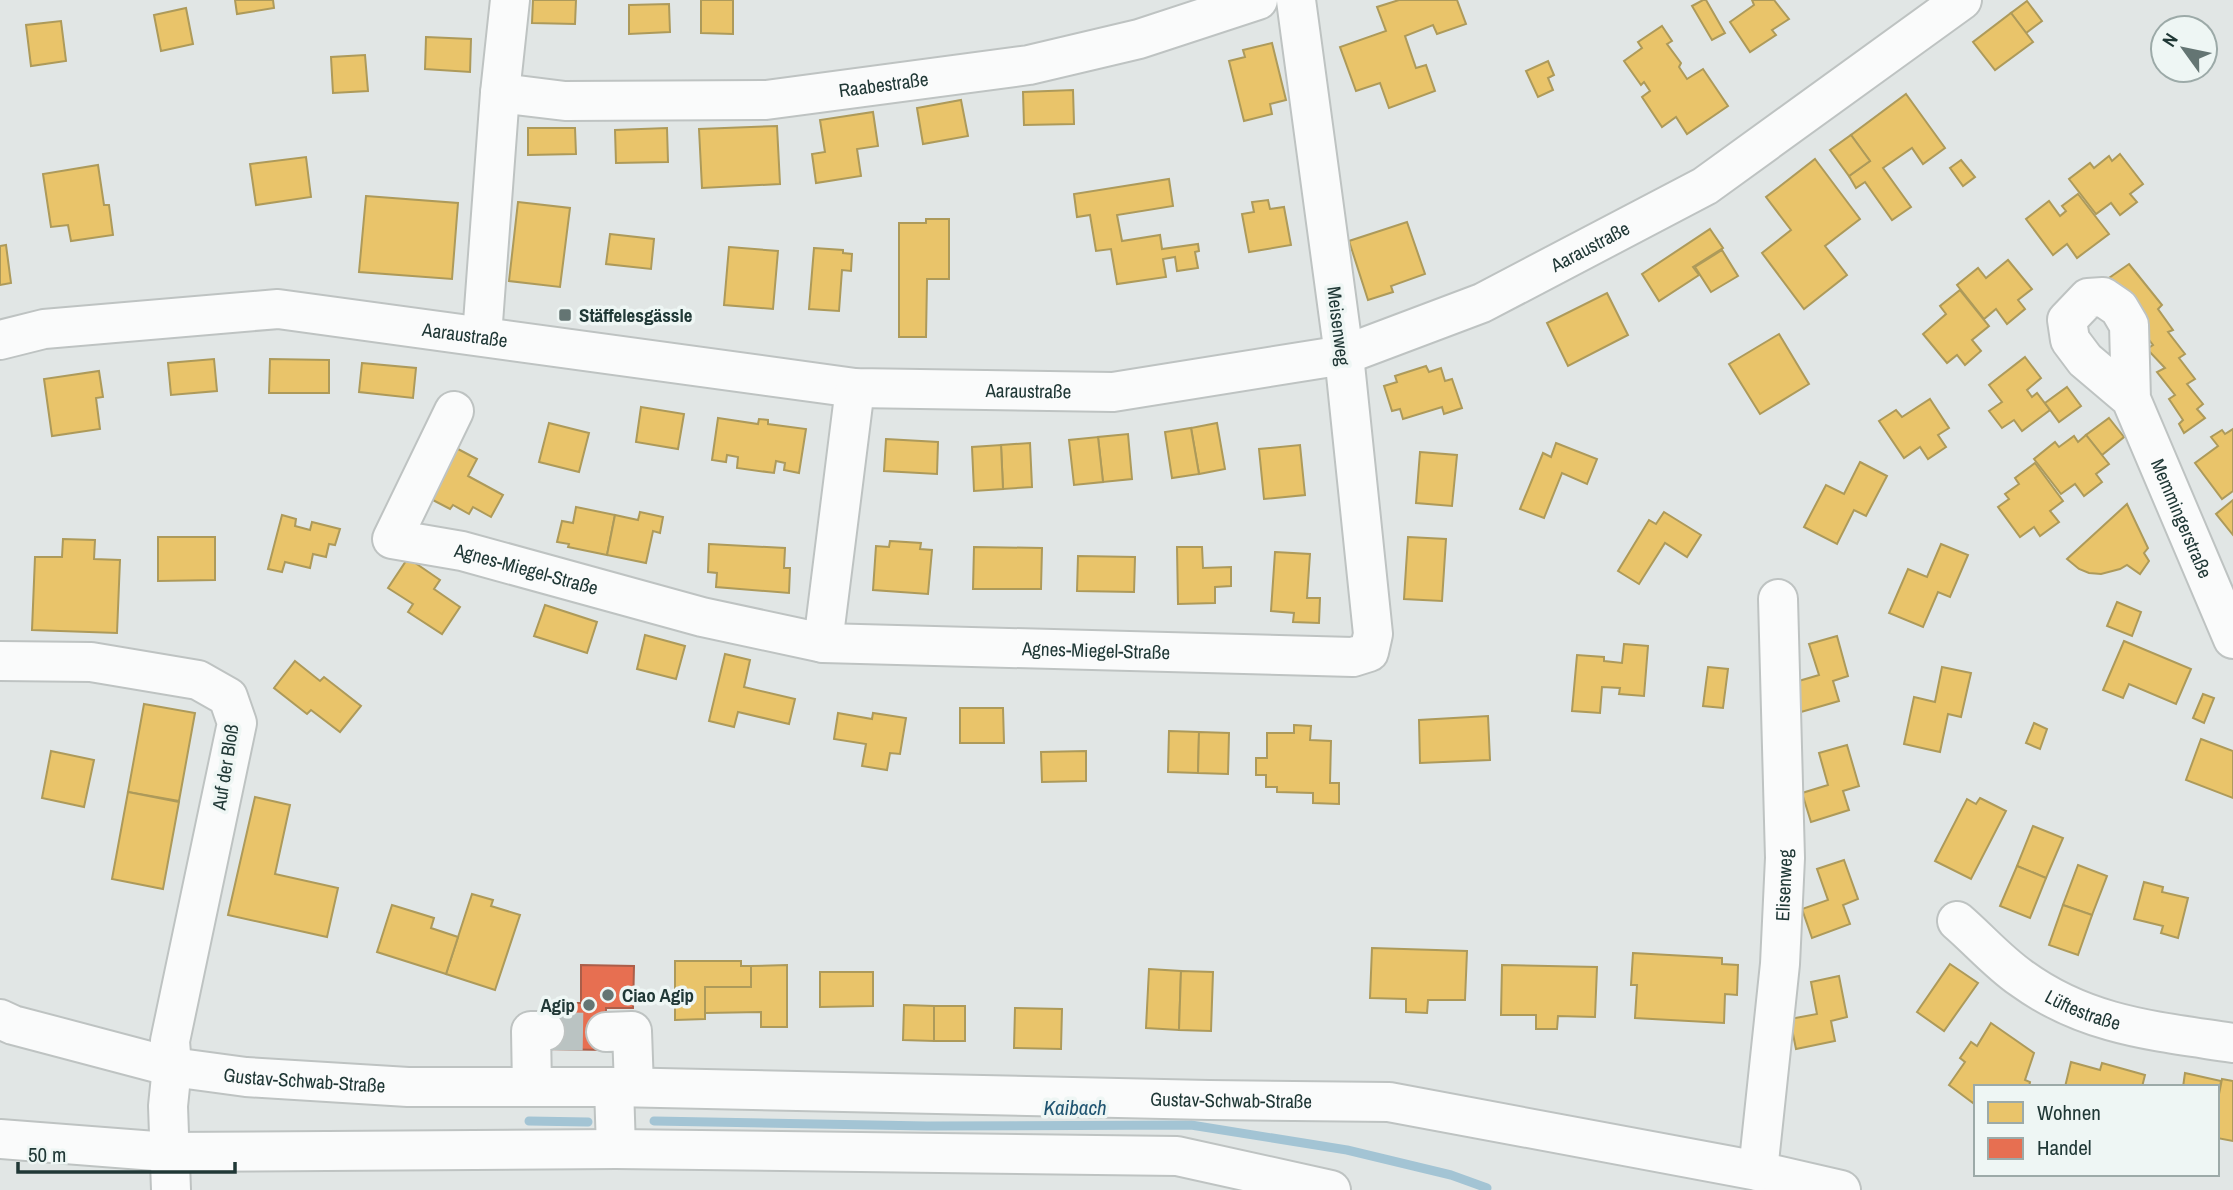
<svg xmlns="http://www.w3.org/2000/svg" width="2233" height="1190" font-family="'Archivo Narrow',sans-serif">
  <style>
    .homes { fill: #e9c46a; stroke: #ad9a5a; stroke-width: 2 }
    .shops { fill: #e76f51; stroke: #ab5e49; stroke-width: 2 }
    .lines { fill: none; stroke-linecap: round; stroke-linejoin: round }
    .stream { stroke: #a3c4d4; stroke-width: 9 }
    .minor-tunnel { stroke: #bac3c2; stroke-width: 38; stroke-dasharray: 38 19; stroke-linecap: butt }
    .minor-casing { stroke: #bec3c2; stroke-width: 42 }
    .minor { stroke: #fafbfb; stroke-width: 38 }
    .poi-dot { fill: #647573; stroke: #eef6f4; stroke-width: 2.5 }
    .labels { text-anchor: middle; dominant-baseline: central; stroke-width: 7; stroke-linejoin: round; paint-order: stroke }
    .street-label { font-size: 19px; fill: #203836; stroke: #eef6f4 }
    .poi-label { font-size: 19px; font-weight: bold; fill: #203836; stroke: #eef6f4; text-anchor: start }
    .water-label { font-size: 21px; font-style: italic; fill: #1e5370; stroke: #eef6f4 }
  </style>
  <rect width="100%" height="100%" fill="#e1e6e5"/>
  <g class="homes">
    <polygon points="235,0 273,0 274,8 237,14"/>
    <polygon points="533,0 576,0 575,24 532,23"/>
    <polygon points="701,0 733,0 733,34 701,33"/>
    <polygon points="1399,0 1457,0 1466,24 1437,34 1433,25 1405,36 1416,68 1426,65 1435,91 1389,108 1380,83 1356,91 1340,47 1386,31 1377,7"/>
    <polygon points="1703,0 1706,0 1725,33 1712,40 1692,6"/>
    <polygon points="1752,0 1774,0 1789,19 1772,30 1776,35 1750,52 1730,22 1754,5"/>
    <polygon points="2027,1 2042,21 2026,33 2011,13"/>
    <polygon points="669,4 670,32 629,34 629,5"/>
    <polygon points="186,8 193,44 161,51 154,15"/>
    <polygon points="2011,13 2033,42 1995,70 1973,42"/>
    <polygon points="61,21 66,61 31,66 26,25"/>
    <polygon points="1662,26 1672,41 1667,44 1681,63 1679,67 1687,79 1703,69 1728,106 1687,134 1676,117 1662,127 1642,97 1650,91 1644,82 1641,85 1624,61 1642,48 1638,42"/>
    <polygon points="426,37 471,39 470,72 425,69"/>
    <polygon points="1272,43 1286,100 1270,104 1272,114 1244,121 1229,61 1245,57 1243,50"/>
    <polygon points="365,55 368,91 333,93 331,57"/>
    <polygon points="1548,61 1554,75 1548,78 1553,90 1538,97 1526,71"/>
    <polygon points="1073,90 1074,124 1024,125 1023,92"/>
    <polygon points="1906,94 1945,148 1923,164 1912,148 1883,168 1911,207 1892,220 1865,182 1856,188 1849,176 1870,161 1851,135"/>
    <polygon points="961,100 968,136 923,144 917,108"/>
    <polygon points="873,112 878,146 857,149 861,176 816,183 812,154 825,152 820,120"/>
    <polygon points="777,126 780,184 702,188 699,129"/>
    <polygon points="528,128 575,128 576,154 528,155"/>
    <polygon points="667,128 668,162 616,163 615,130"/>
    <polygon points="1851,135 1870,161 1849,176 1830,150"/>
    <polygon points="2120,154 2143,184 2130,194 2137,202 2120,215 2111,203 2096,214 2069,179 2090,163 2094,168 2109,156 2112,161"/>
    <polygon points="306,157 311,197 256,205 250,164"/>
    <polygon points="1815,159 1860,219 1825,246 1847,275 1804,309 1762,253 1791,230 1766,197"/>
    <polygon points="1961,160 1975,177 1963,186 1950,168"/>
    <polygon points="98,165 104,205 109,205 113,235 71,241 68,225 51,227 43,174"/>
    <polygon points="1169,179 1173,206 1117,215 1122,241 1160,235 1162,249 1198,244 1199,251 1195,252 1198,268 1177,271 1175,257 1163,259 1166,277 1117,284 1111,249 1096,251 1090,215 1077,217 1074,194"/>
    <polygon points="2078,194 2109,234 2077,258 2067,244 2053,255 2026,219 2049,201 2060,216 2066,211 2062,206"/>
    <polygon points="366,196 458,203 452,279 359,272"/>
    <polygon points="1268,200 1270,209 1284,207 1291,245 1249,252 1242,214 1254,212 1252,202"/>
    <polygon points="518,202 570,208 560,287 509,281"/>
    <polygon points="926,219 949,219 949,279 927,279 926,337 899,337 899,223 926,223"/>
    <polygon points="1407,222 1425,274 1391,286 1393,292 1368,300 1349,241"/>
    <polygon points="1710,229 1723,248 1693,267 1699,275 1659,301 1642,274"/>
    <polygon points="610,234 654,239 651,269 606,264"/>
    <polygon points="6,245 11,283 0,285 0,246"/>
    <polygon points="729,247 778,251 773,309 724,305"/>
    <polygon points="814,248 843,250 843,253 852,254 851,271 842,270 839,311 809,309"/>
    <polygon points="1722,250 1738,276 1711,292 1695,267"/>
    <polygon points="2008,260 2032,289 2018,300 2025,309 2007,324 1996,309 1984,319 1957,285 1978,268 1986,278"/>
    <polygon points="2129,264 2162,305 2158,309 2173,330 2168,332 2185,354 2179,358 2195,379 2187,384 2203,404 2197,409 2205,418 2184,433 2179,424 2183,420 2169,399 2175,395 2157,372 2165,368 2147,349 2153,345 2138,326 2142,322 2109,278"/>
    <polygon points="1960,290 1989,326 1972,340 1981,351 1965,365 1957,355 1947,363 1923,334 1946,314 1940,306"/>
    <polygon points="1607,293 1628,335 1568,366 1547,323"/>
    <polygon points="1779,334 1809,384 1760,414 1729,364"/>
    <polygon points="2025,357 2041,378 2027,390 2032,397 2037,393 2050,410 2022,431 2014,420 2002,428 1989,411 2002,402 1989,385"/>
    <polygon points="214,359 217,391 171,395 168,363"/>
    <polygon points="270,359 329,360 329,393 269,393"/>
    <polygon points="362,363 416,368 413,398 359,392"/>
    <polygon points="1426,366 1429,372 1441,368 1445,381 1452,379 1462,408 1444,414 1442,407 1403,419 1400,409 1392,411 1384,386 1397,382 1395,376"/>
    <polygon points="99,371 103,397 96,398 100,429 52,436 44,379"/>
    <polygon points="2067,387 2081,406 2059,422 2045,403"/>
    <polygon points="1930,399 1949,428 1938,435 1946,447 1928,459 1920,447 1904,458 1879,421 1896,410 1902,417"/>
    <polygon points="641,407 684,414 678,449 636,442"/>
    <polygon points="718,418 758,424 759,419 768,420 768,424 806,429 799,473 784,470 785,463 776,461 774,473 737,468 738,457 727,455 726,462 712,460"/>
    <polygon points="2109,418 2124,437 2102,455 2086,435"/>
    <polygon points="549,423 589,433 579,472 539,462"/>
    <polygon points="1217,423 1225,469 1199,474 1191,428"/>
    <polygon points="1191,428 1199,474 1172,478 1165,432"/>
    <polygon points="2233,429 2233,491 2222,499 2195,463 2218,446 2211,437 2222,430 2225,434"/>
    <polygon points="1128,434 1132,479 1103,482 1098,437"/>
    <polygon points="2086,435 2109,464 2096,474 2102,482 2084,496 2075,484 2061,494 2034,459 2055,442 2059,447 2074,436 2078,442"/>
    <polygon points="1098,437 1103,482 1074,485 1069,440"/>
    <polygon points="886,439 938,442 937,474 884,471"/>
    <polygon points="1030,443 1032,487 1003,489 1001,445"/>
    <polygon points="1556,443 1597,459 1587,484 1562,473 1544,518 1520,509 1543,453 1551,457"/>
    <polygon points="1001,445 1003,489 974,491 972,447"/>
    <polygon points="1300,445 1305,495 1264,499 1259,449"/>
    <polygon points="456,448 477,459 468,476 503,495 491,517 473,507 469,514 453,505 450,509 429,498"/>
    <polygon points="1420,452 1457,455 1452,506 1416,503"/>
    <polygon points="1860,462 1887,476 1866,516 1854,510 1837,544 1804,527 1826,485 1844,494"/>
    <polygon points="2035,463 2063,501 2050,511 2059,522 2040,536 2034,527 2020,537 1998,507 2009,499 2005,494 2019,484 2015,478"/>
    <polygon points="2233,500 2233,535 2216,514"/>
    <polygon points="2127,504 2148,548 2144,553 2149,561 2140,574 2127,565 2120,569 2101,574 2089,573 2079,569 2067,559"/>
    <polygon points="576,507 615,515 607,555 568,547 569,544 557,542 562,521 573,523"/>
    <polygon points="640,512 663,517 660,533 653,531 646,563 607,555 615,515 638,520"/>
    <polygon points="1664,512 1701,535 1687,557 1665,543 1639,584 1618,571 1649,520 1656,524"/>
    <polygon points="282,515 296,519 295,526 310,530 312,522 340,529 335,545 329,544 326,557 313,554 310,568 285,562 282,572 268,569"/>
    <polygon points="158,537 215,537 215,580 158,581"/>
    <polygon points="1408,537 1446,539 1442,601 1404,599"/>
    <polygon points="63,539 95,540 94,559 120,560 117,633 32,630 35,557 62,557"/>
    <polygon points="890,541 921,543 920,549 932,550 928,594 873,590 876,546 889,547"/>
    <polygon points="709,544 785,548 784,568 790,568 789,593 716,587 717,573 708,572"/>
    <polygon points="1941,544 1968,555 1950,597 1938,592 1923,627 1889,613 1908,569 1927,577"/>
    <polygon points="974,547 1042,548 1041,589 973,589"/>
    <polygon points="1177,547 1202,547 1203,568 1231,567 1231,586 1215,587 1215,603 1178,604"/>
    <polygon points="1275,552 1310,554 1307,598 1320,598 1319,623 1293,622 1294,613 1271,611"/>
    <polygon points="1078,556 1135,557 1134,592 1077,591"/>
    <polygon points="408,558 440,580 434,589 460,607 442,634 408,612 413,604 388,588"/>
    <polygon points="2117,602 2141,612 2132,636 2107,626"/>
    <polygon points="545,605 597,622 587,653 534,636"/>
    <polygon points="645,635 685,646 676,679 637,669"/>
    <polygon points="1837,636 1848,676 1833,681 1839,701 1801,712 1792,683 1819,675 1809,644"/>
    <polygon points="2124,641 2191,669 2176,704 2129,684 2123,698 2103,690"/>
    <polygon points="1624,644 1648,646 1644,696 1619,694 1620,688 1602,687 1600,713 1572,711 1577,655 1604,657 1604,661 1622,663"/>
    <polygon points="725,654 750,660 744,687 795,699 789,724 738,712 734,727 709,721"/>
    <polygon points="295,661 320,681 324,677 361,706 340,732 311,710 307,714 274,688"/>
    <polygon points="1708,667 1728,669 1723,708 1703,706"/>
    <polygon points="1942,667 1971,673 1961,717 1948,714 1940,752 1904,744 1914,697 1935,702"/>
    <polygon points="2203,694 2214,698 2204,723 2193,718"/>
    <polygon points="144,704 195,713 179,801 128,792"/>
    <polygon points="960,708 1003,708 1004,743 960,743"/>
    <polygon points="838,713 872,719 873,713 906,718 900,754 890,753 887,770 862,766 866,744 834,739"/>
    <polygon points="1488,716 1490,760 1420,763 1419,720"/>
    <polygon points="2034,723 2047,729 2040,749 2026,743"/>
    <polygon points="1294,725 1311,726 1310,740 1331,741 1330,783 1339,783 1339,804 1313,803 1313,793 1277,792 1277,787 1266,787 1266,775 1256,775 1256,758 1267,758 1267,733 1294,733"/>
    <polygon points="1169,731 1199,732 1198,773 1168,772"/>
    <polygon points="1199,732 1229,733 1228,774 1198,773"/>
    <polygon points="2201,739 2233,751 2233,798 2186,780"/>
    <polygon points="1847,745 1859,786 1843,791 1849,810 1811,822 1802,793 1828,785 1819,753"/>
    <polygon points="51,751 94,760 84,807 42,798"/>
    <polygon points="1086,751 1086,781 1042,782 1041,752"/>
    <polygon points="128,792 179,802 163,889 112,879"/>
    <polygon points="255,797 290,805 275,874 338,888 327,937 228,915"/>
    <polygon points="1980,798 2006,811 1971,879 1935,861 1967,799 1976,804"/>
    <polygon points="2033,826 2063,838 2046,878 2017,866"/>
    <polygon points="1844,860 1858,899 1843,905 1850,924 1812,938 1802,909 1828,900 1817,869"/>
    <polygon points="2078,865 2107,876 2092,915 2063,905"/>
    <polygon points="2017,866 2046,878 2030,918 2000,906"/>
    <polygon points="2144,882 2163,887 2162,892 2188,898 2178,938 2161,933 2163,926 2134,919"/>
    <polygon points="472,894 493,900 491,906 520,915 495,990 446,974"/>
    <polygon points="392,905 434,918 431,928 458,937 446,974 377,952"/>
    <polygon points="2063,905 2092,915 2078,955 2049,945"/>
    <polygon points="1372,948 1467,951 1465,1000 1428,1000 1427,1013 1406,1012 1406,999 1370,998"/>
    <polygon points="1633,953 1722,958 1722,964 1738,965 1737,995 1725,994 1724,1023 1635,1018 1637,985 1631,985"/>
    <polygon points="675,961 741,961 741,966 751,966 751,987 705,987 705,1019 675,1020"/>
    <polygon points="1950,964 1978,983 1944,1031 1917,1012"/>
    <polygon points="787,965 787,1027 761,1027 761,1012 705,1013 705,987 751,987 751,966"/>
    <polygon points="1502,965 1597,967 1595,1017 1558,1016 1557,1029 1536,1029 1536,1015 1501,1015"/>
    <polygon points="1149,969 1181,971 1179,1030 1146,1028"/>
    <polygon points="1181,971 1213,972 1211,1031 1179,1030"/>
    <polygon points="820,972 873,972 873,1006 820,1007"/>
    <polygon points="1839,976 1847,1017 1831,1021 1835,1041 1796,1049 1790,1019 1817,1014 1811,982"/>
    <polygon points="904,1005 934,1006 934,1041 903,1040"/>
    <rect x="934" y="1006" width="31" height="35"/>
    <polygon points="1015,1008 1062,1009 1061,1049 1014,1048"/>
    <polygon points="1991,1023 2034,1053 2025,1080 2030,1082 2029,1087 1976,1087 1976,1098 1973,1103 1949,1085 1965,1062 1960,1058 1971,1042 1977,1046"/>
    <polygon points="2071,1062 2100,1070 2102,1063 2145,1075 2142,1087 2065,1087"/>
    <polygon points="2185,1073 2221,1081 2217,1104 2217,1087 2183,1087"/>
    <polygon points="2222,1079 2233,1081 2233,1141 2217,1138 2217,1104"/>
  </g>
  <polygon class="shops" points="581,965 634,966 633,1008 606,1008 606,1050 545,1049 545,1003 581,1003"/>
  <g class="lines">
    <g class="stream">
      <polyline points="529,1121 588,1122"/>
      <polyline points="654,1121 927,1126 1191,1125 1347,1150 1451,1175 1487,1188"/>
    </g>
    <polyline class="minor-tunnel" points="545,1031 606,1032"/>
    <g class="minor-casing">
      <g id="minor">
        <path id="s1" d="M500,93L565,101L766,100L1029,65L1139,39L1258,0"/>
        <polyline points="482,336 500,93 510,0"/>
        <path id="s2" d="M0,340L44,329L278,309L855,388L1113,392L1344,355L1482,303L1705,186L1962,0"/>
        <path id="s3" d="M2131,399L2085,360L2070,340L2067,320L2088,298L2103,297L2119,308L2129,325L2131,399L2233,639"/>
        <path id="s4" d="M454,411L392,539L462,551L702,617L823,643L1353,657L1369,652L1373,634L1344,355L1296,0"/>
        <polyline points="823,643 855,388"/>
        <polyline points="0,661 91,662 198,680 228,697 237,723 170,1041 172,1067 168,1106 171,1190"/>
        <path id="s5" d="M1957,921C1978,939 1998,962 2021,978C2087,1026 2155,1031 2233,1043"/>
        <path id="s6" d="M0,1019L13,1025L172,1067L246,1077L408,1087H614L1209,1100L1389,1102L1758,1171L1841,1190"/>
        <polyline points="606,1032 632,1031 634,1087"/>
        <polyline points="532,1087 531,1031 545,1031"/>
        <polyline points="614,1087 616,1149"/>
        <polyline points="0,1139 168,1152 616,1149 1177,1156 1331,1190"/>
        <path id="s7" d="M1758,1171L1780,964L1785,858L1778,599"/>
      </g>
    </g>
    <use href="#minor" class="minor"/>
  </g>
  <g class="poi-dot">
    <rect x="558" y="308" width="14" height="14" rx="3.5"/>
    <circle cx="608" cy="995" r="7"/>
    <circle cx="589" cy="1005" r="7"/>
  </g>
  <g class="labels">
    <g class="street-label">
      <text stroke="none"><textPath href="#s1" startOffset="385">Raabestraße</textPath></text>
      <text stroke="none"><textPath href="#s2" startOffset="1624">Aaraustraße</textPath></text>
      <text transform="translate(1339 326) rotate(83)">Meisenweg</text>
      <text stroke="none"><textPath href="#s2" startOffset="469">Aaraustraße</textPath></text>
      <text stroke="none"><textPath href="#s2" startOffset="1036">Aaraustraße</textPath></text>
      <text stroke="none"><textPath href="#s3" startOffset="394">Memmingerstraße</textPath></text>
      <text stroke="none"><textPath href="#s4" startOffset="280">Agnes-Miegel-Straße</textPath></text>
      <text stroke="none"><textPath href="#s4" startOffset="859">Agnes-Miegel-Straße</textPath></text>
      <text transform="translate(225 767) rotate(-81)">Auf der Bloß</text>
      <text stroke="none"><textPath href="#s7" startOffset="287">Elisenweg</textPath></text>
      <text stroke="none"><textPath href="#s5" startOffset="156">Lüftestraße</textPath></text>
      <text stroke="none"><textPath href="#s6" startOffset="312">Gustav-Schwab-Straße</textPath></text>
      <text stroke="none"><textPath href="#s6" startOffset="1239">Gustav-Schwab-Straße</textPath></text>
    </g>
    <g class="poi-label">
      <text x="579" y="315">Stäffelesgässle</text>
      <text x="622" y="995">Ciao Agip</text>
      <text x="575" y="1005" text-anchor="end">Agip</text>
    </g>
    <g class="water-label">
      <text x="1075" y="1107">Kaibach</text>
    </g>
  </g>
  <rect x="1974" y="1085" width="245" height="91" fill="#eef6f4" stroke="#9caaa8" stroke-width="2"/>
  <rect x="1988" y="1102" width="35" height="21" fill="#e9c46a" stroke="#9caaa8" stroke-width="2"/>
  <text x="2037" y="1120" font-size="21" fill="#203836">Wohnen</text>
  <rect x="1988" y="1138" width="35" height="21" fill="#e76f51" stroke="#9caaa8" stroke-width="2"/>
  <text x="2037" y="1155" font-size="21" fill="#203836">Handel</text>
  <g transform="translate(2184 49) rotate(303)"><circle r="33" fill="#eef6f4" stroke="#9caaa8" stroke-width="2"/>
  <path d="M0-5L12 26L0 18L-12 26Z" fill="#647573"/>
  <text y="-10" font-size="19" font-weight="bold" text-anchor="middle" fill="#203836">N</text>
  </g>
  <path d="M18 1162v10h217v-10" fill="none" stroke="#203836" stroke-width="3.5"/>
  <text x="28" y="1162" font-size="21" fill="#203836" stroke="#eef6f4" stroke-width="5" paint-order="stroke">50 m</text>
</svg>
